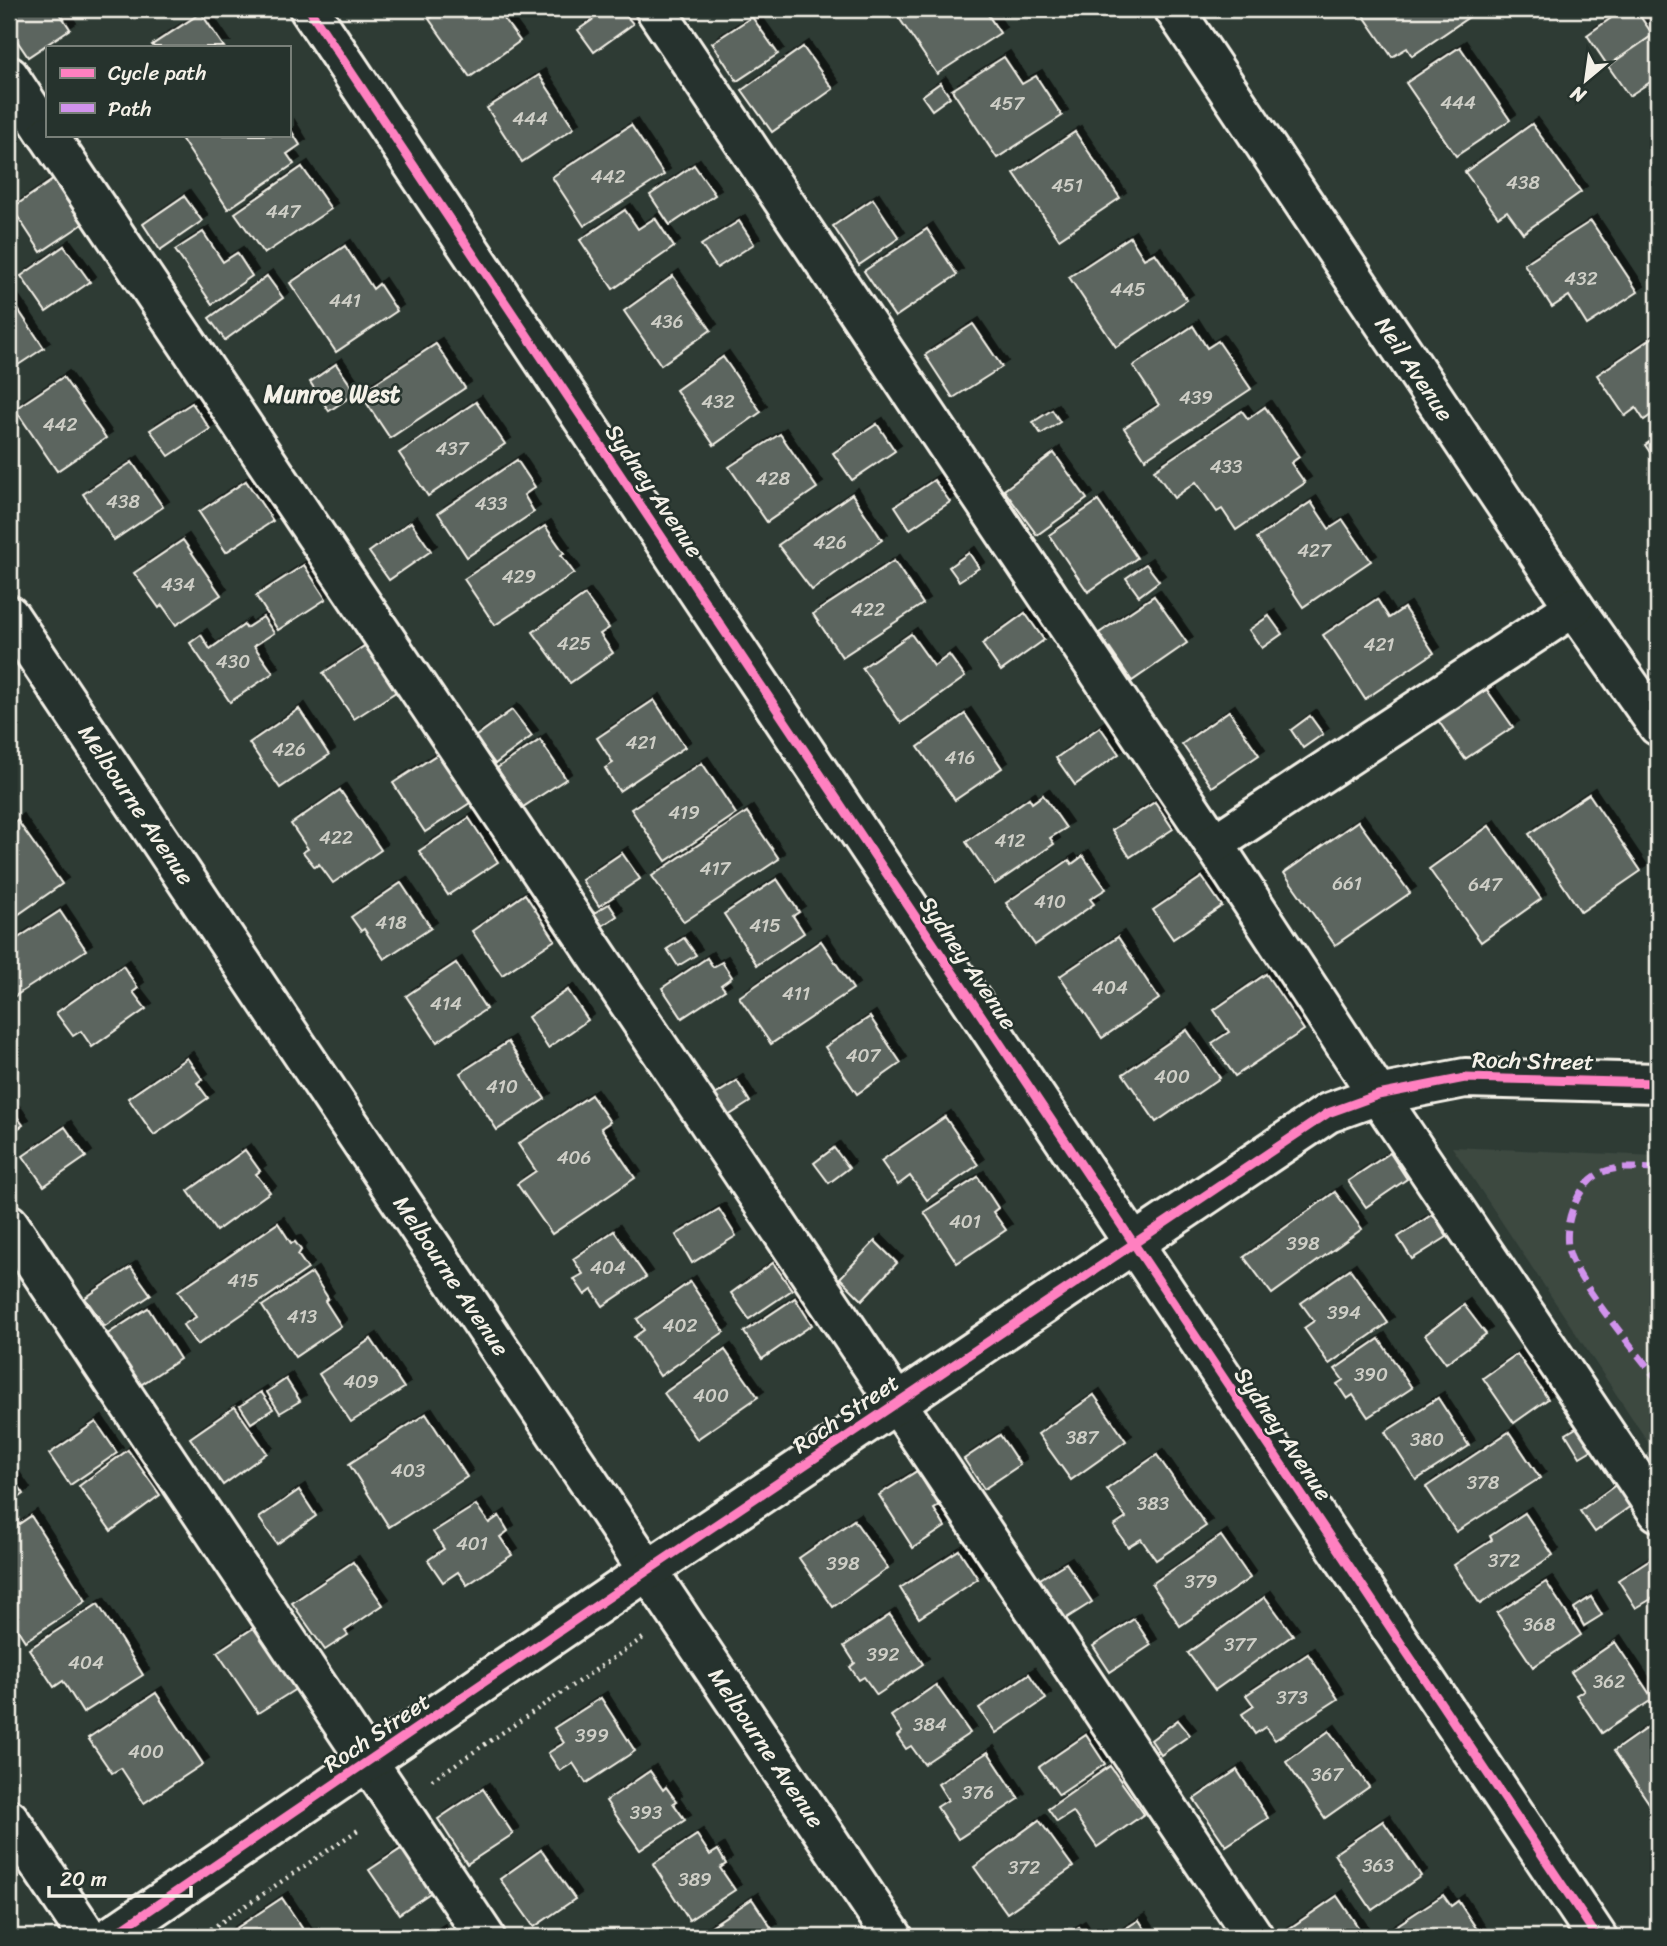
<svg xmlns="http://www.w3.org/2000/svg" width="1667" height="1946" font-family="Sriracha,sans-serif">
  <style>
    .built { fill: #3c4841 }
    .building { fill: #5c655e; stroke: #f4f1e8; stroke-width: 2; filter: url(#shadow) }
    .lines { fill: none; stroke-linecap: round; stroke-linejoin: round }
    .minor-casing { stroke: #f4f1e8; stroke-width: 44 }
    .path { stroke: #f4f1e8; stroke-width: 4.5; stroke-dasharray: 2 5; stroke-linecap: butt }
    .minor { stroke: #26332d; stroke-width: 38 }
    .quiet { stroke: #d193ec; stroke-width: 7; stroke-dasharray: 14 7; stroke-linecap: butt }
    .cycleway-casing { stroke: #26332d; stroke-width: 13 }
    .cycleway { stroke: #ff80c0; stroke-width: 9 }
    .labels { text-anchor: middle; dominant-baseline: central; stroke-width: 5; stroke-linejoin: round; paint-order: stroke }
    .number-label { font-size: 19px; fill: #cecec6 }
    .street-label { font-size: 23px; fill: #f4f1e8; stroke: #26332d }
    .neighbourhood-label { font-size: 24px; font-weight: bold; fill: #f4f1e8; stroke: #26332d }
  </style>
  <defs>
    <filter id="shadow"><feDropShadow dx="6" dy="-6" stdDeviation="0" flood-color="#0009"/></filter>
  </defs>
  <rect width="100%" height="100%" fill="#2e3b34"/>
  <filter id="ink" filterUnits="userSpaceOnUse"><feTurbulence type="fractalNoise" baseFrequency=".0143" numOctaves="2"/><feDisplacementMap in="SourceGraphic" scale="14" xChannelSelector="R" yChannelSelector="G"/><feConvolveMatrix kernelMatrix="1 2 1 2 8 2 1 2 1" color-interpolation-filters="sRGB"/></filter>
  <g filter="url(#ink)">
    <polygon class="built" points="1452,1147 1658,1156 1658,1457"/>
    <g class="building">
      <polygon points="16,9 57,9 70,29 28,57 9,29 9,14"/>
      <polygon points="444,9 511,9 501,15 520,41 470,77 429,19"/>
      <polygon points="608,9 621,9 633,24 594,52 578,30"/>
      <polygon points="893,9 984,9 1000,33 937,74"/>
      <polygon points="1359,9 1478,9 1479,10 1412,56 1407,48 1392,57"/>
      <polygon points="1624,9 1635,9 1653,35 1608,66 1587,35"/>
      <polygon points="201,13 224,47 154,47 152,45"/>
      <polygon points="752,17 778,54 737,81 712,43"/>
      <polygon points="1653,35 1658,43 1658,77 1629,96 1608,66"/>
      <polygon points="803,47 833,89 772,132 742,90"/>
      <polygon points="1460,47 1510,120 1456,156 1406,83"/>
      <polygon points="1004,57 1022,84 1036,76 1062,116 997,158 952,90"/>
      <polygon points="539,75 574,128 522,162 487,108"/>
      <polygon points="940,83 950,97 932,110 922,96"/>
      <polygon points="1532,124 1581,192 1523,233 1507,211 1498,217 1465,172"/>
      <polygon points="631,125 664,175 584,226 552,177"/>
      <polygon points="289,127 300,145 287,154 294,164 228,209 179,135 289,135"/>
      <polygon points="1075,132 1120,198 1059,239 1014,173"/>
      <polygon points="694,165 715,195 670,225 650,195"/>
      <polygon points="302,167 331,209 264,254 235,213"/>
      <polygon points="56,178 86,222 41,252 12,208"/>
      <polygon points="184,196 202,221 160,250 143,224"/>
      <polygon points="873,199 899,238 859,265 833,226"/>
      <polygon points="625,210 638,229 655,218 674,247 613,289 580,240"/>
      <polygon points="739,221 754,244 717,268 701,245"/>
      <polygon points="1591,221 1638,292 1587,325 1569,296 1552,307 1524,264"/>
      <polygon points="927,229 957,275 895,317 864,271"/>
      <polygon points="203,232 223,262 237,253 252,276 212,304 175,250"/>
      <polygon points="1130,237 1144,259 1155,253 1187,300 1116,347 1069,277"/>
      <polygon points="64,246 90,282 46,312 21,276"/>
      <polygon points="345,246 373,289 379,284 397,311 336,352 290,283"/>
      <polygon points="267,276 283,298 225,340 209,318"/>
      <polygon points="673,276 711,330 661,365 624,311"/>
      <polygon points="13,302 44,348 9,371 9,305"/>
      <polygon points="973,324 1002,367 953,398 925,355"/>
      <polygon points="1193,326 1207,348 1218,341 1251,389 1145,459 1124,428 1159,405 1133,366"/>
      <polygon points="1658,334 1658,410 1644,420 1636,408 1625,416 1597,375"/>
      <polygon points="436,344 465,388 390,438 360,393"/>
      <polygon points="723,357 761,412 714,445 676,390"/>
      <polygon points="336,364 356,393 329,411 310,382"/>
      <polygon points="63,377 106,438 57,471 15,409"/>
      <polygon points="476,402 505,444 428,496 399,453"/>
      <polygon points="192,403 210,429 169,456 150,430"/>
      <polygon points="1265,407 1299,457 1291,463 1305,483 1236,530 1222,509 1217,512 1196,482 1174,498 1154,470 1242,411 1248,419"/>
      <polygon points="1052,410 1060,422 1041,434 1033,422"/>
      <polygon points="877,424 895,451 852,480 833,453"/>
      <polygon points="780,434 817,488 767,522 729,467"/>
      <polygon points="1658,436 1658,464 1645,445"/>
      <polygon points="1054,453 1087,499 1037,535 1004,490"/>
      <polygon points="517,460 535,487 524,495 534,512 467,557 438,513"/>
      <polygon points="132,462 163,507 114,540 83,494"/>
      <polygon points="934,480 950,502 910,529 895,506"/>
      <polygon points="246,481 273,521 226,552 199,512"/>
      <polygon points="852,494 882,540 812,590 778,545"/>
      <polygon points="1098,501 1137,558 1088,592 1049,535"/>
      <polygon points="1311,502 1329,529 1343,520 1371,561 1303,607 1257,538"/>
      <polygon points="411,522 431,551 389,580 369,552"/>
      <polygon points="545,526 564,553 561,555 574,573 495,625 464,579"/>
      <polygon points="183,540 221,595 176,625 162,605 159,608 134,573"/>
      <polygon points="969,553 979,568 959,581 949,567"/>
      <polygon points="894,561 923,604 842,657 813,614"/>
      <polygon points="1146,564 1159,581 1139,596 1126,578"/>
      <polygon points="304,565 326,599 278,630 256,596"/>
      <polygon points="585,595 609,628 600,634 613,653 570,683 533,632"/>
      <polygon points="1154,596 1187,643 1132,681 1099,633"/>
      <polygon points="1377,599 1389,618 1404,608 1434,653 1365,699 1323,635"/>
      <polygon points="1025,613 1044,640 1001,671 982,644"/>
      <polygon points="1269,616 1282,634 1262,648 1249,630"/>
      <polygon points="263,617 274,633 254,646 273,673 230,702 190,643 201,635 210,649 244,625 246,628"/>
      <polygon points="911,634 934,666 949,655 965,677 901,723 862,668"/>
      <polygon points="369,643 399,690 354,719 323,673"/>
      <polygon points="1482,683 1513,727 1465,759 1435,716"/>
      <polygon points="654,700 685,747 619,791 605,768 613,763 597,738"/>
      <polygon points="299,709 329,755 280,788 249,743"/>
      <polygon points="512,710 532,736 495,764 475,737"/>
      <polygon points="1229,711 1259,755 1212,787 1182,744"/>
      <polygon points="965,714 1002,768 955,800 918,747"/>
      <polygon points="1310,716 1323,734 1303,748 1291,730"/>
      <polygon points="1100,727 1119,754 1075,785 1056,758"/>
      <polygon points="540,740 566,779 523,807 497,768"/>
      <polygon points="441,752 473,801 425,832 393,783"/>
      <polygon points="702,763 736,814 666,861 631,809"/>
      <polygon points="340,790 381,850 333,883 319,864 315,867 303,852 308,849 291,824"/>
      <polygon points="1589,794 1641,871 1581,912 1529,834"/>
      <polygon points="1043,795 1066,828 1050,838 1054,844 995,884 966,842 1029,798 1032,803"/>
      <polygon points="1155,802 1173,829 1130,857 1112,830"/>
      <polygon points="747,812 779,859 684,922 652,876"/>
      <polygon points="469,818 498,862 448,895 419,851"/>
      <polygon points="17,820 62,884 9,921 9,826"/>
      <polygon points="1358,821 1410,893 1335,945 1284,873"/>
      <polygon points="1489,826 1541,899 1481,942 1429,869"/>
      <polygon points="622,853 640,879 599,906 582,880"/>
      <polygon points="1083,856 1106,889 1090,899 1094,904 1035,945 1006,903 1069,860 1072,864"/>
      <polygon points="1202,877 1222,906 1173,939 1153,910"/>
      <polygon points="777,879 799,912 793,916 804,933 757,965 724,914"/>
      <polygon points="401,883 431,928 384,959 364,929 361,931 351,917"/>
      <polygon points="525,894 555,940 502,975 472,931"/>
      <polygon points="609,904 617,916 602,926 594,913"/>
      <polygon points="60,911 86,950 9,1000 9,944"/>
      <polygon points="1118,937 1159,999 1102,1038 1060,976"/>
      <polygon points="684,938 696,955 678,966 667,949"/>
      <polygon points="821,941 853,989 771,1044 739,997"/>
      <polygon points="707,958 713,967 722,962 732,977 721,985 725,990 682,1018 662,988"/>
      <polygon points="456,963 486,1009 437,1042 406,996"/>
      <polygon points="123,966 138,988 133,992 146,1009 92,1047 81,1031 73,1036 56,1013"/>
      <polygon points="1266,974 1304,1030 1235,1076 1212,1043 1229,1032 1214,1010"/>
      <polygon points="568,990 588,1020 548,1048 528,1017"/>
      <polygon points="870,1017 901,1063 857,1094 825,1047"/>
      <polygon points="1187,1030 1220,1078 1156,1122 1123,1074"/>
      <polygon points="508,1042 545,1099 497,1130 460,1073"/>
      <polygon points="187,1058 202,1079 197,1083 208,1098 154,1135 128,1098"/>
      <polygon points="737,1081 750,1102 728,1116 715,1095"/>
      <polygon points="591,1095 610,1122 601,1128 635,1178 552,1234 517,1184 536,1171 518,1144"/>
      <polygon points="9,1106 23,1125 9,1135"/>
      <polygon points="945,1117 978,1165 927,1200 910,1176 898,1185 881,1161"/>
      <polygon points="65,1127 86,1157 44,1186 23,1156"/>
      <polygon points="834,1148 849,1168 829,1183 814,1163"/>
      <polygon points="245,1150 260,1171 256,1174 270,1192 216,1231 188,1191"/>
      <polygon points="1390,1153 1407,1179 1366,1207 1348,1181"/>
      <polygon points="978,1177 998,1208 993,1212 1006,1230 957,1263 924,1212"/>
      <polygon points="1335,1192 1362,1229 1272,1294 1244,1257"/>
      <polygon points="719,1209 736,1236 692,1263 676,1235"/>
      <polygon points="1433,1214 1447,1237 1412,1259 1398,1237"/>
      <polygon points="278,1223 291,1243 295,1242 301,1250 298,1255 308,1269 197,1345 183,1325 196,1317 178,1291"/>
      <polygon points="614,1231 646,1277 603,1306 592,1290 585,1295 574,1279 583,1274 573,1259"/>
      <polygon points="875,1241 897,1263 862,1300 840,1278"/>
      <polygon points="773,1263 792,1290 749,1319 731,1293"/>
      <polygon points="131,1267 151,1295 105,1326 85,1298"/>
      <polygon points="1350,1269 1388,1323 1329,1364 1304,1328 1314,1321 1301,1303"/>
      <polygon points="312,1273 328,1298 325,1301 341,1326 295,1357 262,1306"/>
      <polygon points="690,1282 724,1332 660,1376 634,1337 644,1330 637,1319"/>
      <polygon points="795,1298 812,1325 762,1359 744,1332"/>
      <polygon points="1464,1305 1486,1334 1446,1363 1425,1335"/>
      <polygon points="148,1308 180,1359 139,1386 106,1335"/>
      <polygon points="371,1339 404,1388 351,1422 319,1374"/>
      <polygon points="1379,1339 1412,1388 1368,1417 1353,1395 1347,1399 1337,1384 1343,1380 1335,1369"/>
      <polygon points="725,1350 758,1397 697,1439 664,1393"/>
      <polygon points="1517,1354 1548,1399 1514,1423 1483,1378"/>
      <polygon points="286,1379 300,1401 280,1413 267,1392"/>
      <polygon points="261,1392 273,1409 251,1423 240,1406"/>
      <polygon points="1094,1395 1126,1441 1071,1480 1038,1434"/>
      <polygon points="1438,1398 1469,1446 1416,1480 1385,1432"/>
      <polygon points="235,1407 267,1453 223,1485 190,1438"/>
      <polygon points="426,1414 467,1477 389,1527 349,1464"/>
      <polygon points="96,1422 117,1453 70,1485 49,1454"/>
      <polygon points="1581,1425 1595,1448 1580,1457 1566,1434"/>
      <polygon points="1509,1432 1540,1478 1456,1532 1426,1487"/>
      <polygon points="1000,1435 1020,1465 984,1489 964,1459"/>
      <polygon points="128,1450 160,1495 111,1531 79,1486"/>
      <polygon points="1157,1455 1206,1526 1156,1560 1141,1539 1128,1547 1114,1526 1126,1518 1107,1489"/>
      <polygon points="917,1471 939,1506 934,1509 945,1527 913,1548 879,1495"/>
      <polygon points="9,1472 24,1494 9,1505"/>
      <polygon points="1617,1484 1632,1505 1595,1532 1580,1511"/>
      <polygon points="299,1490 316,1516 277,1544 259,1518"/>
      <polygon points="476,1505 489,1523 499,1516 508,1531 500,1537 512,1555 467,1585 458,1572 443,1582 428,1560 444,1549 433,1532"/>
      <polygon points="1525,1513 1553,1555 1480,1604 1454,1565 1492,1540 1490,1536"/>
      <polygon points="31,1516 86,1601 25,1641 9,1616 9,1531"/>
      <polygon points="854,1520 888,1568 833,1607 799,1558"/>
      <polygon points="1221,1536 1250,1578 1180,1626 1152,1584"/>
      <polygon points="959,1550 978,1579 919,1618 900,1588"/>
      <polygon points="1658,1554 1658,1595 1636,1608 1618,1580"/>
      <polygon points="353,1562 383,1605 345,1631 348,1635 325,1650 292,1603"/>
      <polygon points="1066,1563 1092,1602 1065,1619 1040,1579"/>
      <polygon points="1546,1582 1581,1635 1533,1667 1497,1613"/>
      <polygon points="1265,1597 1293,1635 1215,1690 1188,1653"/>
      <polygon points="1591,1597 1602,1615 1584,1626 1574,1608"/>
      <polygon points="98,1604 143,1675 83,1713 63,1681 54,1687 29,1649"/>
      <polygon points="890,1615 923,1664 877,1695 864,1677 859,1680 850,1667 855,1663 844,1646"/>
      <polygon points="1134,1619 1151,1645 1110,1672 1093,1646"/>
      <polygon points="258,1625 299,1687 258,1713 217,1652"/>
      <polygon points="1615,1642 1653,1699 1602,1733 1576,1695 1584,1690 1571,1672"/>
      <polygon points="1308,1654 1338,1699 1275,1740 1265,1727 1255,1734 1242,1714 1254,1706 1246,1695"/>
      <polygon points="1029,1674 1046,1699 996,1733 979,1708"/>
      <polygon points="936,1685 970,1733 924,1764 911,1746 906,1749 897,1736 902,1732 891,1716"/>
      <polygon points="156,1693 203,1764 144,1803 121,1768 112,1773 88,1738"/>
      <polygon points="601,1698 635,1751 586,1783 573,1763 560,1771 548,1753 564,1743 554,1728"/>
      <polygon points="1178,1720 1190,1735 1161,1755 1151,1740"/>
      <polygon points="1658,1720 1658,1805 1653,1809 1614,1751"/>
      <polygon points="1329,1731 1369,1787 1325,1818 1286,1762"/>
      <polygon points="1086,1735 1105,1764 1059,1795 1039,1767"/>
      <polygon points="988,1752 1019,1799 958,1839 937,1807 948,1800 938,1784"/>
      <polygon points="1110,1766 1144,1814 1097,1847 1073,1812 1057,1822 1048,1809"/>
      <polygon points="1237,1770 1268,1818 1226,1846 1194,1799"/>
      <polygon points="650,1771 663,1790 666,1787 676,1801 673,1803 685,1820 640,1850 606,1801"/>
      <polygon points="483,1789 513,1834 467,1864 438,1819"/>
      <polygon points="1039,1820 1073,1867 1007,1913 974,1867"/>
      <polygon points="1383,1821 1421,1876 1372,1910 1334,1854"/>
      <polygon points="697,1835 710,1855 718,1850 726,1864 720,1868 735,1890 689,1920 653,1864"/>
      <polygon points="407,1845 436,1889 399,1914 369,1870"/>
      <polygon points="541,1850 575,1899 534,1927 500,1879"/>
      <polygon points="1443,1895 1451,1906 1458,1901 1482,1937 1390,1937 1387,1932"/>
      <polygon points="1337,1896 1364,1936 1282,1937 1280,1935"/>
      <polygon points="282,1898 308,1937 223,1937"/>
      <polygon points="752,1899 772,1929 759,1937 695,1937"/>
      <polygon points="1139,1920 1150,1937 1112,1937"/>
      <polygon points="1079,1927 1086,1937 1064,1937"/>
      <polygon points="439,1930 444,1937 428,1937"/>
    </g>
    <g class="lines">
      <g class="minor-casing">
        <g id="minor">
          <polyline points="309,9 1597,1937"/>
          <polyline points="655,9 1214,844 1378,1095 1658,1512"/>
          <polyline points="1174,9 1574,607 1658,726"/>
          <polyline points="9,76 47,134"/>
          <polyline points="48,135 1254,1937"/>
          <polyline points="9,615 893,1937"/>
          <polyline points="1214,844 1574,607"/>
          <polyline points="9,1224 485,1937"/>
          <polyline points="9,1819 88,1937"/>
          <polyline points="110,1937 647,1571 1328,1113 1378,1095 1465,1078 1658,1083"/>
        </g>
      </g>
      <g class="path">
        <polyline points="432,1780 643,1638"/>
        <polyline points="199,1937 361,1828"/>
      </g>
      <use href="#minor" class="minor"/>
      <path class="quiet" d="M1658,1169C1621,1168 1595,1161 1576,1201C1569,1216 1566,1230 1568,1247C1570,1275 1639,1355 1658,1380"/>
      <g class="cycleway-casing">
        <g id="cycleway">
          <polyline points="309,9 1597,1937"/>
          <polyline points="110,1937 647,1571 1328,1113 1378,1095 1465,1078 1658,1083"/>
        </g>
      </g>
      <use href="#cycleway" class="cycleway"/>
    </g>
  </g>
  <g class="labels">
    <g class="number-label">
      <text x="1458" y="102">444</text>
      <text x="1007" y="103">457</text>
      <text x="530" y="118">444</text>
      <text x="608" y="176">442</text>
      <text x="1523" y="182">438</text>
      <text x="1067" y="185">451</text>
      <text x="283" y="211">447</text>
      <text x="1581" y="278">432</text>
      <text x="1128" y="289">445</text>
      <text x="345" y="300">441</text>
      <text x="667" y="321">436</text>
      <text x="1196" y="397">439</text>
      <text x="718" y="401">432</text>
      <text x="60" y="424">442</text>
      <text x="452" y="448">437</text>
      <text x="1226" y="466">433</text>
      <text x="773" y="478">428</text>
      <text x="123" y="501">438</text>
      <text x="491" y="503">433</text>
      <text x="830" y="542">426</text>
      <text x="1314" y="550">427</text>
      <text x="519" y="576">429</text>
      <text x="178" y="584">434</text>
      <text x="868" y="609">422</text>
      <text x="574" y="643">425</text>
      <text x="1379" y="644">421</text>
      <text x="233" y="661">430</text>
      <text x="641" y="742">421</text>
      <text x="289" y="749">426</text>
      <text x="960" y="757">416</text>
      <text x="684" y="812">419</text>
      <text x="336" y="837">422</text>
      <text x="1010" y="840">412</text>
      <text x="715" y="868">417</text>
      <text x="1347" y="883">661</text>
      <text x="1485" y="884">647</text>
      <text x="1050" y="901">410</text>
      <text x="391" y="922">418</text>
      <text x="765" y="925">415</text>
      <text x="1110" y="987">404</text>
      <text x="796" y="993">411</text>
      <text x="446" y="1003">414</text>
      <text x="863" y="1055">407</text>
      <text x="1172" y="1076">400</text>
      <text x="502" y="1086">410</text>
      <text x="574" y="1157">406</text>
      <text x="965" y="1221">401</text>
      <text x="1303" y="1243">398</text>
      <text x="608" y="1267">404</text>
      <text x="243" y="1280">415</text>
      <text x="1344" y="1312">394</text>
      <text x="302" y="1316">413</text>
      <text x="680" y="1325">402</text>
      <text x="1371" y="1374">390</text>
      <text x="361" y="1381">409</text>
      <text x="711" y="1395">400</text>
      <text x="1082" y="1437">387</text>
      <text x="1427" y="1439">380</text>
      <text x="408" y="1470">403</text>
      <text x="1483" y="1482">378</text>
      <text x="1153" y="1503">383</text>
      <text x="472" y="1543">401</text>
      <text x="1504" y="1560">372</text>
      <text x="843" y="1563">398</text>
      <text x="1201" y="1581">379</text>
      <text x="1539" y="1624">368</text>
      <text x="1240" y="1644">377</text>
      <text x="883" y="1654">392</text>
      <text x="86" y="1662">404</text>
      <text x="1609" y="1681">362</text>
      <text x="1292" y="1697">373</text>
      <text x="930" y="1724">384</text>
      <text x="592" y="1735">399</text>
      <text x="146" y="1751">400</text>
      <text x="1327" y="1774">367</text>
      <text x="978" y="1792">376</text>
      <text x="646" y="1812">393</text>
      <text x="1378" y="1865">363</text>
      <text x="1024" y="1867">372</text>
      <text x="695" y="1879">389</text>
    </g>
    <g class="street-label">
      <text transform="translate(1414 369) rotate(56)">Neil Avenue</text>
      <text transform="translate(654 491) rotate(56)">Sydney Avenue</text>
      <text transform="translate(136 805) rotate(56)">Melbourne Avenue</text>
      <text transform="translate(968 963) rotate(56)">Sydney Avenue</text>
      <text transform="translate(1533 1061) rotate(1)">Roch Street</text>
      <text transform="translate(451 1276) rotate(56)">Melbourne Avenue</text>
      <text transform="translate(846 1414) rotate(-34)">Roch Street</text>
      <text transform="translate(1283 1434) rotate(56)">Sydney Avenue</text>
      <text transform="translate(377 1733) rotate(-34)">Roch Street</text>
      <text transform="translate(766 1748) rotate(56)">Melbourne Avenue</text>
    </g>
    <g class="neighbourhood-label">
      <text x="332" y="394">Munroe West</text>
    </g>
  </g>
  <rect width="1667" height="1946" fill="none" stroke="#26332d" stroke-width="35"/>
  <rect x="18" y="18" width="1632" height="1911" fill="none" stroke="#f4f1e8" stroke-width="2.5" filter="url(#ink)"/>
  <rect x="46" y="46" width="245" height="91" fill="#26332d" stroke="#787f78" stroke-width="2"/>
  <rect x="60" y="68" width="35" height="10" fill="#ff80c0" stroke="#787f78" stroke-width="2"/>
  <text x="108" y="80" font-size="21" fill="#f4f1e8">Cycle path</text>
  <rect x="60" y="103" width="35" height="10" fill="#d193ec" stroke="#787f78" stroke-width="2"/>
  <text x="108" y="116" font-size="21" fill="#f4f1e8">Path</text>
  <g transform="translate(1586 80) rotate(209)" stroke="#26332d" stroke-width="5" paint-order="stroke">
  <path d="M0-5L12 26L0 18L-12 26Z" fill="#f4f1e8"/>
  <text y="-10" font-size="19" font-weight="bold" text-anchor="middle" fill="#f4f1e8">N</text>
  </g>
  <path d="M49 1886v10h142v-10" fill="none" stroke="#f4f1e8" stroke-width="3.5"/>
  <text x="60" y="1886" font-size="21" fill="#f4f1e8" stroke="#26332d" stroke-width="5" paint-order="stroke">20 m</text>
</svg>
